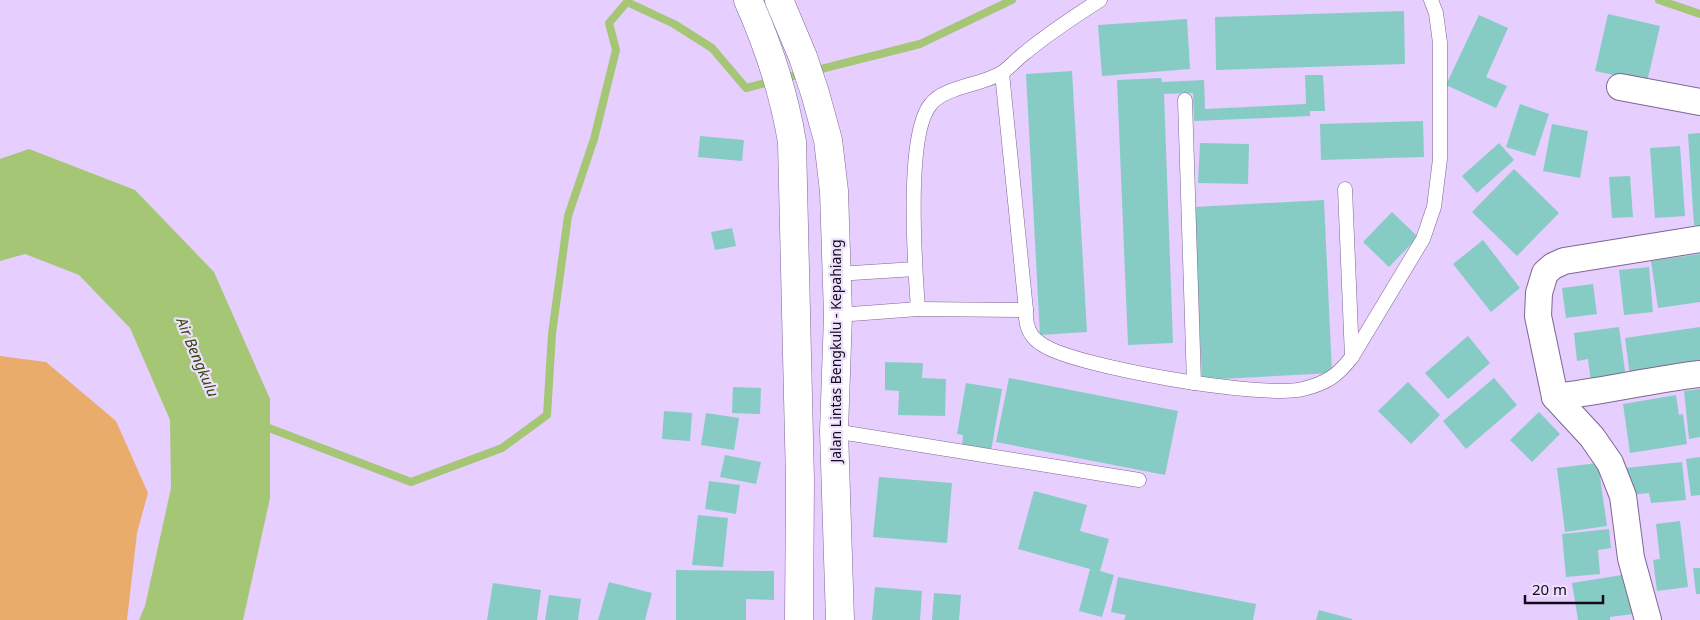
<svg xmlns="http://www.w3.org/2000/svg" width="1700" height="620" font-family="'Noto Sans',sans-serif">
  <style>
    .green { fill: #eaac6a }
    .water { fill: #a5c675 }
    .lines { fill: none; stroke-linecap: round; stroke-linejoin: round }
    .stream { stroke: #a5c675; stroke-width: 8 }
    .building { fill: #87ccc4 }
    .service-casing { stroke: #7d6792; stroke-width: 15 }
    .minor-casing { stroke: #7d6792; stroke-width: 28 }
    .trunk-casing { stroke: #7d6792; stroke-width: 29 }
    .service { stroke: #fff; stroke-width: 14 }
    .minor { stroke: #fff; stroke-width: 26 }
    .trunk { stroke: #fff; stroke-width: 28 }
    .labels { text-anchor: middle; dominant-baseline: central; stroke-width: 4.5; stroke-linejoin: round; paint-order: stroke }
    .street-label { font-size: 14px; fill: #120a1a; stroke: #eee0fd }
    .water-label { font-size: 15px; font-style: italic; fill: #34480d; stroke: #eee0fd }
  </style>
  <rect width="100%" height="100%" fill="#e6cefe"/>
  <polygon class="green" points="0,356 46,362 116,421 148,493 137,533 127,620 0,620"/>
  <polygon class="water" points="29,149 135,190 214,272 270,399 270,498 243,620 139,620 145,606 171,488 170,420 130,328 79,275 25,254 0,261 0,159"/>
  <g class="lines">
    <g class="stream">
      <polyline points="1659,0 1700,14"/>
      <polyline points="261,425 411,482 502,448 547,415 552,334 568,216 594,139 616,50 609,23 627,2 674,24 712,48 746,88 920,44 1012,0"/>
    </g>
  </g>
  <g class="building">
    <polygon points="1404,11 1405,64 1216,70 1215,17"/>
    <polygon points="1608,14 1660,26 1647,82 1595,71"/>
    <polygon points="1479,15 1508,28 1486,77 1507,86 1496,108 1446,85"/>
    <polygon points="1187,19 1190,69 1102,76 1098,25"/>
    <polygon points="1072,71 1087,332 1040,335 1026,74"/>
    <polygon points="1305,75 1323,75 1325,111 1310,111 1310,116 1194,121 1193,93 1164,94 1173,343 1128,345 1117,80 1161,78 1162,82 1204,80 1205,109 1306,104"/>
    <polygon points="1520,104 1549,114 1535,156 1506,147"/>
    <polygon points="1423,121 1424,157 1321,160 1320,124"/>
    <polygon points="1552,124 1588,131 1580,178 1543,171"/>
    <polygon points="1700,133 1700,225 1694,225 1688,134"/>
    <polygon points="700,136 744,140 742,161 698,157"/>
    <polygon points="1200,143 1249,144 1248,184 1198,183"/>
    <polygon points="1499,143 1514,160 1477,193 1462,176"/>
    <polygon points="1680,146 1685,216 1655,218 1650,148"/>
    <polygon points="1514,169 1559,213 1517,256 1472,212"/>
    <polygon points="1630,176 1633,217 1612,218 1609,177"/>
    <polygon points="1324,200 1332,373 1202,380 1194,207"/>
    <polygon points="1392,212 1418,237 1389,267 1363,242"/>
    <polygon points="732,228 736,246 715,250 711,232"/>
    <polygon points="1483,240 1520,288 1491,312 1453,264"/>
    <polygon points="1700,254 1700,302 1658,308 1651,261"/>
    <polygon points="1649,267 1653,312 1624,315 1619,270"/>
    <polygon points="1593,284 1597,314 1566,318 1562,288"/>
    <polygon points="1619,327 1626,378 1591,382 1588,359 1577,361 1574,333"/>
    <polygon points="1700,327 1700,366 1630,376 1625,338"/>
    <polygon points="1468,336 1490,363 1448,399 1425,373"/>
    <polygon points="885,362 923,363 922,378 946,379 945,416 898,415 899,391 885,390"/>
    <polygon points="1009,378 1178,411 1165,475 996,442"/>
    <polygon points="1494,378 1517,405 1466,449 1443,421"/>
    <polygon points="1408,382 1440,415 1411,444 1378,411"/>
    <polygon points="966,383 1002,389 991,451 962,446 963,435 957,434"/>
    <polygon points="733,387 761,388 760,414 732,413"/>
    <polygon points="1700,389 1700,437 1689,439 1684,391"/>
    <polygon points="1676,395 1679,415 1683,414 1687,444 1630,453 1623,404"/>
    <polygon points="664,411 692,413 690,441 662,439"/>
    <polygon points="1539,412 1560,434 1532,462 1510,440"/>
    <polygon points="706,413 739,418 734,450 701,445"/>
    <polygon points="725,455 761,462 756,484 720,477"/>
    <polygon points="1700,457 1700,495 1691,496 1686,459"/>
    <polygon points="1682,462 1686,500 1651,503 1649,493 1628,495 1625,468"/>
    <polygon points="1598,463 1607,526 1565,532 1557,468"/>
    <polygon points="879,477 952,483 947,543 873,537"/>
    <polygon points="709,481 740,485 736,514 705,509"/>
    <polygon points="1034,491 1087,505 1080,531 1109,539 1100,571 1114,575 1102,617 1079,611 1090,569 1018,549"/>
    <polygon points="698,515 728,518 723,567 692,565"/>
    <polygon points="1680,521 1688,587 1657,591 1653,560 1660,559 1656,524"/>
    <polygon points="1609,529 1611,548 1598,550 1600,574 1566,577 1562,534"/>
    <polygon points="1693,568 1700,568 1700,594 1696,594"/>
    <polygon points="676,570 774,571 774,600 746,599 746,620 676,620"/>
    <polygon points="1628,574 1633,614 1610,617 1610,620 1578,620 1572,583"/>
    <polygon points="1118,577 1256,604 1253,620 1124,620 1126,615 1111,612"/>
    <polygon points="609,582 652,593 645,620 598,620"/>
    <polygon points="493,583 541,590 537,620 487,620"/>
    <polygon points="875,587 922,591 920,620 872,620"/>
    <polygon points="934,593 961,595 959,620 932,620"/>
    <polygon points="549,595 581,599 578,620 545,620"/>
    <polygon points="1319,610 1352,619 1352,620 1316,620"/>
  </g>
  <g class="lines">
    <g class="service-casing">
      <g id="service">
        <path d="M1002,73L1026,310C1025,325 1029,337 1043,345C1076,367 1263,399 1303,389C1327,383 1337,376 1352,357L1423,239L1434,207L1440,159V43L1436,13L1431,0"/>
        <polyline points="1185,100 1194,383"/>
        <polyline points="1345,189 1352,357"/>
        <polyline points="837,274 915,269"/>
        <path d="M918,309C915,267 905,134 931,104C945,86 984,85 1003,72C1011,66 1018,58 1026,52C1049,33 1075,16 1100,0"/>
        <polyline points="838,315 918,309 1026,310"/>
        <polyline points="834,431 1139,480"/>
      </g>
    </g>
    <g class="minor-casing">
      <g id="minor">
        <polyline points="1620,87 1700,102"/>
        <path d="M1555,397C1604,391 1651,380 1700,374"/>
        <polyline points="1648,620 1631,558 1623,496 1610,463 1592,437 1555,397 1538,316 1539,293 1545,273 1553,266 1564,261 1700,239"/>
      </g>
    </g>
    <g class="trunk-casing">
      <g id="trunk">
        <path d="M748,0C768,45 784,93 792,142L800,481L799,620"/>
        <polyline points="779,0 803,57 815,93 828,140 834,191 838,315 834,431 840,620"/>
      </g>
    </g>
    <use href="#service" class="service"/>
    <use href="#minor" class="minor"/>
    <use href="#trunk" class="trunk"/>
  </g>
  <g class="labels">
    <g class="street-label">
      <text transform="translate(835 351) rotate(-90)">Jalan Lintas Bengkulu - Kepahiang</text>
    </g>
    <g class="water-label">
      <text transform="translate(198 357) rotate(67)">Air Bengkulu</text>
    </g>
  </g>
  <path d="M1525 595v8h78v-8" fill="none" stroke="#120a1a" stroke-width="2.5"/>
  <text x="1532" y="595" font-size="15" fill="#120a1a" stroke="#eee0fd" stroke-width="4" paint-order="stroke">20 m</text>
</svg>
